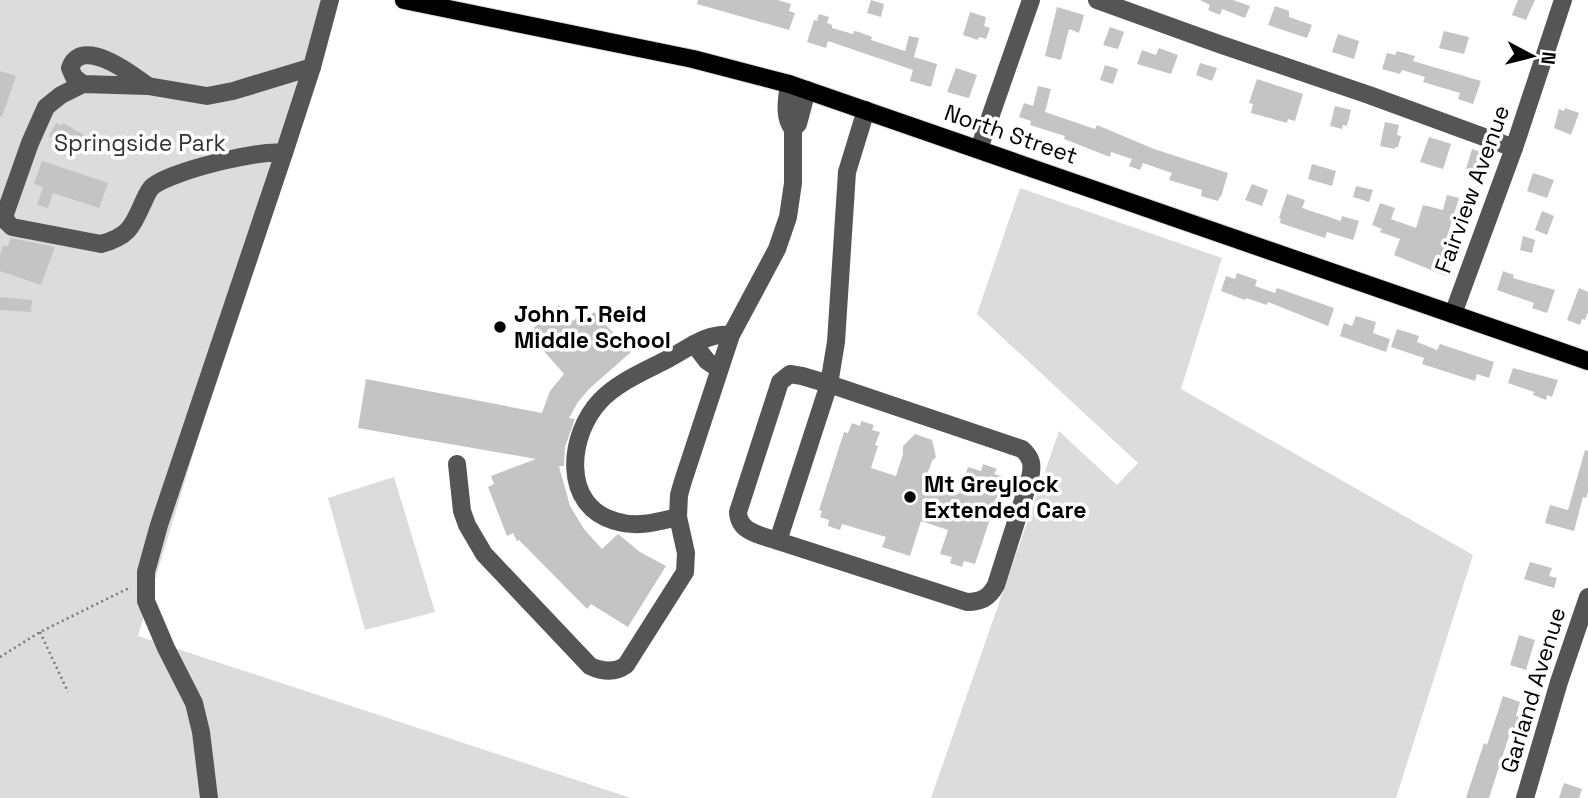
<svg xmlns="http://www.w3.org/2000/svg" width="1588" height="798" font-family="'Space Grotesk',sans-serif">
  <style>
    .green { fill: #dcdcdc }
    .building { fill: #c4c4c4 }
    .lines { fill: none; stroke-linecap: round; stroke-linejoin: round }
    .major-casing { stroke: #dbdbdb; stroke-width: 20 }
    .path { stroke: #777; stroke-width: 2.5; stroke-dasharray: 2 3.5; stroke-linecap: butt }
    .minor { stroke: #555; stroke-width: 18 }
    .major { stroke: #000; stroke-width: 18 }
    .poi-dot { fill: #000; stroke: #fff; stroke-width: 2.5 }
    .labels { text-anchor: middle; dominant-baseline: central; stroke-width: 7; stroke-linejoin: round; paint-order: stroke }
    .street-label { font-size: 23px; fill: #000; stroke: #fff }
    .park-label { font-size: 23px; fill: #333; stroke: #fff }
    .poi-label { font-size: 23px; font-weight: bold; fill: #000; stroke: #fff; text-anchor: start }
  </style>
  <rect width="100%" height="100%" fill="#fff"/>
  <g class="green">
    <polygon points="0,0 318,0 330,3 138,636 631,798 0,798"/>
    <polygon points="1020,188 1222,258 1181,389 1473,555 1396,798 931,798 1059,431 1117,485 1138,463 977,314"/>
    <polygon points="394,477 435,612 365,630 328,498"/>
  </g>
  <g class="building">
    <polygon points="698,0 778,0 791,4 789,11 795,13 789,30 697,4"/>
    <polygon points="871,0 884,4 881,17 867,13"/>
    <polygon points="1200,0 1233,0 1250,6 1245,18 1222,9 1220,15 1208,10 1210,5"/>
    <polygon points="1518,0 1535,0 1526,20 1512,15"/>
    <polygon points="1275,6 1289,11 1289,17 1312,25 1307,38 1268,25"/>
    <polygon points="1057,7 1084,15 1079,33 1069,29 1061,60 1045,56"/>
    <polygon points="970,12 986,17 984,26 990,28 986,39 979,37 978,40 963,35"/>
    <polygon points="819,14 829,17 827,23 832,25 832,28 853,34 854,31 859,32 872,37 871,40 905,51 909,36 919,38 914,57 937,64 931,87 910,81 913,70 828,41 826,48 807,42 814,20 817,21"/>
    <polygon points="1110,27 1124,32 1118,49 1103,45"/>
    <polygon points="1444,31 1469,37 1464,54 1439,48"/>
    <polygon points="1338,34 1359,41 1354,59 1332,52"/>
    <polygon points="1159,48 1178,55 1171,74 1137,64 1142,50 1156,55"/>
    <polygon points="1397,51 1415,56 1413,61 1481,81 1473,104 1458,99 1460,93 1423,82 1425,77 1402,70 1400,74 1382,69 1387,53 1395,55"/>
    <polygon points="1200,63 1217,68 1212,81 1196,75"/>
    <polygon points="1105,65 1118,69 1113,84 1100,80"/>
    <polygon points="956,68 977,75 969,98 947,92"/>
    <polygon points="0,71 16,76 2,117 0,116"/>
    <polygon points="1257,79 1303,94 1295,121 1288,119 1287,123 1251,113 1253,104 1249,103"/>
    <polygon points="1038,86 1051,89 1045,112 1095,129 1097,125 1154,149 1228,173 1221,197 1220,196 1218,201 1201,196 1202,190 1169,180 1172,173 1166,171 1143,163 1140,170 1129,166 1132,159 1111,152 1110,157 1064,139 1065,136 1030,125 1031,121 1019,117 1024,103 1033,106"/>
    <polygon points="1335,106 1351,110 1347,126 1343,125 1342,129 1330,126"/>
    <polygon points="1565,108 1579,113 1571,135 1554,128 1559,109 1564,111"/>
    <polygon points="1385,122 1399,125 1397,135 1401,136 1398,147 1395,147 1395,149 1380,146"/>
    <polygon points="56,123 62,126 63,123 86,136 77,153 49,136"/>
    <polygon points="1429,137 1451,144 1443,169 1420,162"/>
    <polygon points="1472,149 1484,153 1481,163 1485,164 1480,178 1468,174 1470,170 1466,169"/>
    <polygon points="42,161 108,183 99,208 53,193 48,208 37,205 43,187 34,184"/>
    <polygon points="1312,164 1336,171 1332,186 1308,179"/>
    <polygon points="1533,173 1554,180 1547,198 1527,191"/>
    <polygon points="1252,184 1268,190 1262,206 1245,200"/>
    <polygon points="1356,186 1373,190 1369,202 1353,197"/>
    <polygon points="1287,194 1305,200 1302,208 1341,221 1342,216 1359,221 1353,240 1327,232 1325,238 1280,223 1281,219 1279,218"/>
    <polygon points="1447,195 1459,198 1445,243 1456,247 1446,276 1394,255 1400,239 1380,232 1382,229 1372,225 1380,203 1395,208 1391,219 1416,228 1423,205 1443,210"/>
    <polygon points="1542,211 1554,216 1547,235 1535,230"/>
    <polygon points="1523,236 1535,240 1532,253 1520,250"/>
    <polygon points="11,238 55,247 41,285 0,271 0,255 3,245 7,247"/>
    <polygon points="1503,271 1514,275 1513,278 1555,290 1547,313 1532,308 1534,303 1497,290"/>
    <polygon points="1237,273 1257,280 1255,286 1275,293 1277,288 1334,308 1328,326 1268,302 1267,305 1246,298 1245,300 1221,291 1226,276 1235,279"/>
    <polygon points="1579,288 1588,292 1588,312 1585,320 1582,319 1580,325 1567,320"/>
    <polygon points="0,297 32,300 31,312 0,310"/>
    <polygon points="559,305 573,321 584,311 589,316 594,312 631,352 589,389 578,402 569,418 575,419 565,447 564,466 559,466 570,506 584,529 602,549 618,534 640,552 666,566 628,627 591,604 587,609 519,540 517,541 513,533 507,536 488,487 494,484 491,476 536,459 358,428 366,379 542,413 550,391 564,374 542,349 540,350 526,335"/>
    <polygon points="1356,316 1376,322 1373,333 1390,339 1386,352 1340,336 1344,323 1352,326"/>
    <polygon points="1397,329 1419,336 1417,342 1437,350 1440,344 1494,362 1489,378 1477,374 1475,381 1422,364 1424,358 1391,347"/>
    <polygon points="1513,368 1558,380 1552,397 1547,395 1546,400 1533,395 1534,392 1508,383"/>
    <polygon points="861,421 874,425 872,430 880,432 875,445 878,446 871,468 896,476 903,454 903,446 915,434 932,440 936,457 932,461 924,483 959,494 968,467 981,471 983,464 997,469 994,474 1004,477 975,564 964,561 962,567 950,563 952,557 940,554 948,530 921,521 910,556 882,547 886,537 842,524 840,530 828,526 829,520 820,517 822,511 819,510 844,432 848,433 852,423 860,426"/>
    <polygon points="1585,450 1588,451 1588,492 1586,498 1583,497 1574,531 1545,523 1550,505 1568,510"/>
    <polygon points="1530,562 1552,568 1549,576 1557,578 1554,588 1524,579"/>
    <polygon points="1519,635 1535,640 1526,670 1510,665"/>
    <polygon points="1503,696 1520,702 1516,716 1520,717 1515,734 1510,733 1489,798 1466,798 1484,743 1487,745"/>
    <polygon points="1564,783 1582,789 1579,798 1559,798"/>
  </g>
  <g class="lines">
    <g class="major-casing">
      <polyline id="major" points="404,0 693,59 789,84 1588,361"/>
    </g>
    <g class="path">
      <polyline points="40,632 68,692"/>
      <polyline points="0,657 40,632 131,587"/>
    </g>
    <g class="minor">
      <polyline points="1097,0 1219,44 1369,95 1514,148"/>
      <path d="M83,84L74,77L70,68C82,35 133,75 148,86L83,84L61,95L46,107L30,143L5,214L6,221L12,227L101,244C127,237 132,228 142,205C145,199 148,190 153,186C172,171 261,149 284,153L159,525L146,572V601L166,648L194,703L201,732L209,798"/>
      <polyline points="148,86 207,96 233,91 312,67"/>
      <polyline points="793,129 798,124 807,90"/>
      <polyline points="979,149 1031,0"/>
      <polyline points="284,153 312,67 330,0"/>
      <polyline points="1453,314 1514,148 1563,0"/>
      <polyline points="694,344 707,361 719,369"/>
      <path d="M457,464L462,511L467,525L484,554L590,666C603,672 615,673 626,665L685,572L686,553L678,517L679,495L683,481L731,335L777,249L788,217L793,183V129C783,117 787,99 789,84"/>
      <path d="M678,517C657,522 637,528 615,521C561,506 568,435 600,401C618,382 645,371 668,359C689,348 707,332 731,335"/>
      <path d="M778,541C761,535 739,533 738,512L780,382L790,374L802,376L829,384L778,541L967,602C981,602 989,598 996,585L1030,478C1033,465 1032,458 1022,449L829,384L836,342L847,172L866,110"/>
      <polyline points="1525,798 1559,682 1588,597"/>
    </g>
    <use href="#major" class="major"/>
  </g>
  <g class="poi-dot">
    <circle cx="500" cy="327" r="7"/>
    <circle cx="910" cy="497" r="7"/>
  </g>
  <g class="labels">
    <g class="street-label">
      <text transform="translate(1011 134) rotate(19)">North Street</text>
      <text transform="translate(1472 189) rotate(-70)">Fairview Avenue</text>
      <text transform="translate(1533 690) rotate(-73)">Garland Avenue</text>
    </g>
    <g class="park-label">
      <text x="140" y="143">Springside Park</text>
    </g>
    <g class="poi-label">
      <text x="514" y="314">John T. Reid<tspan x="514" dy="26">Middle School</tspan></text>
      <text x="924" y="484">Mt Greylock<tspan x="924" dy="26">Extended Care</tspan></text>
    </g>
  </g>
  <g transform="translate(1532 56) rotate(97)" stroke="#ffffff" stroke-width="5" paint-order="stroke">
  <path d="M0-5L12 26L0 18L-12 26Z" fill="#000000"/>
  <text y="-10" font-size="19" font-weight="bold" text-anchor="middle" fill="#000000">N</text>
  </g>
</svg>
